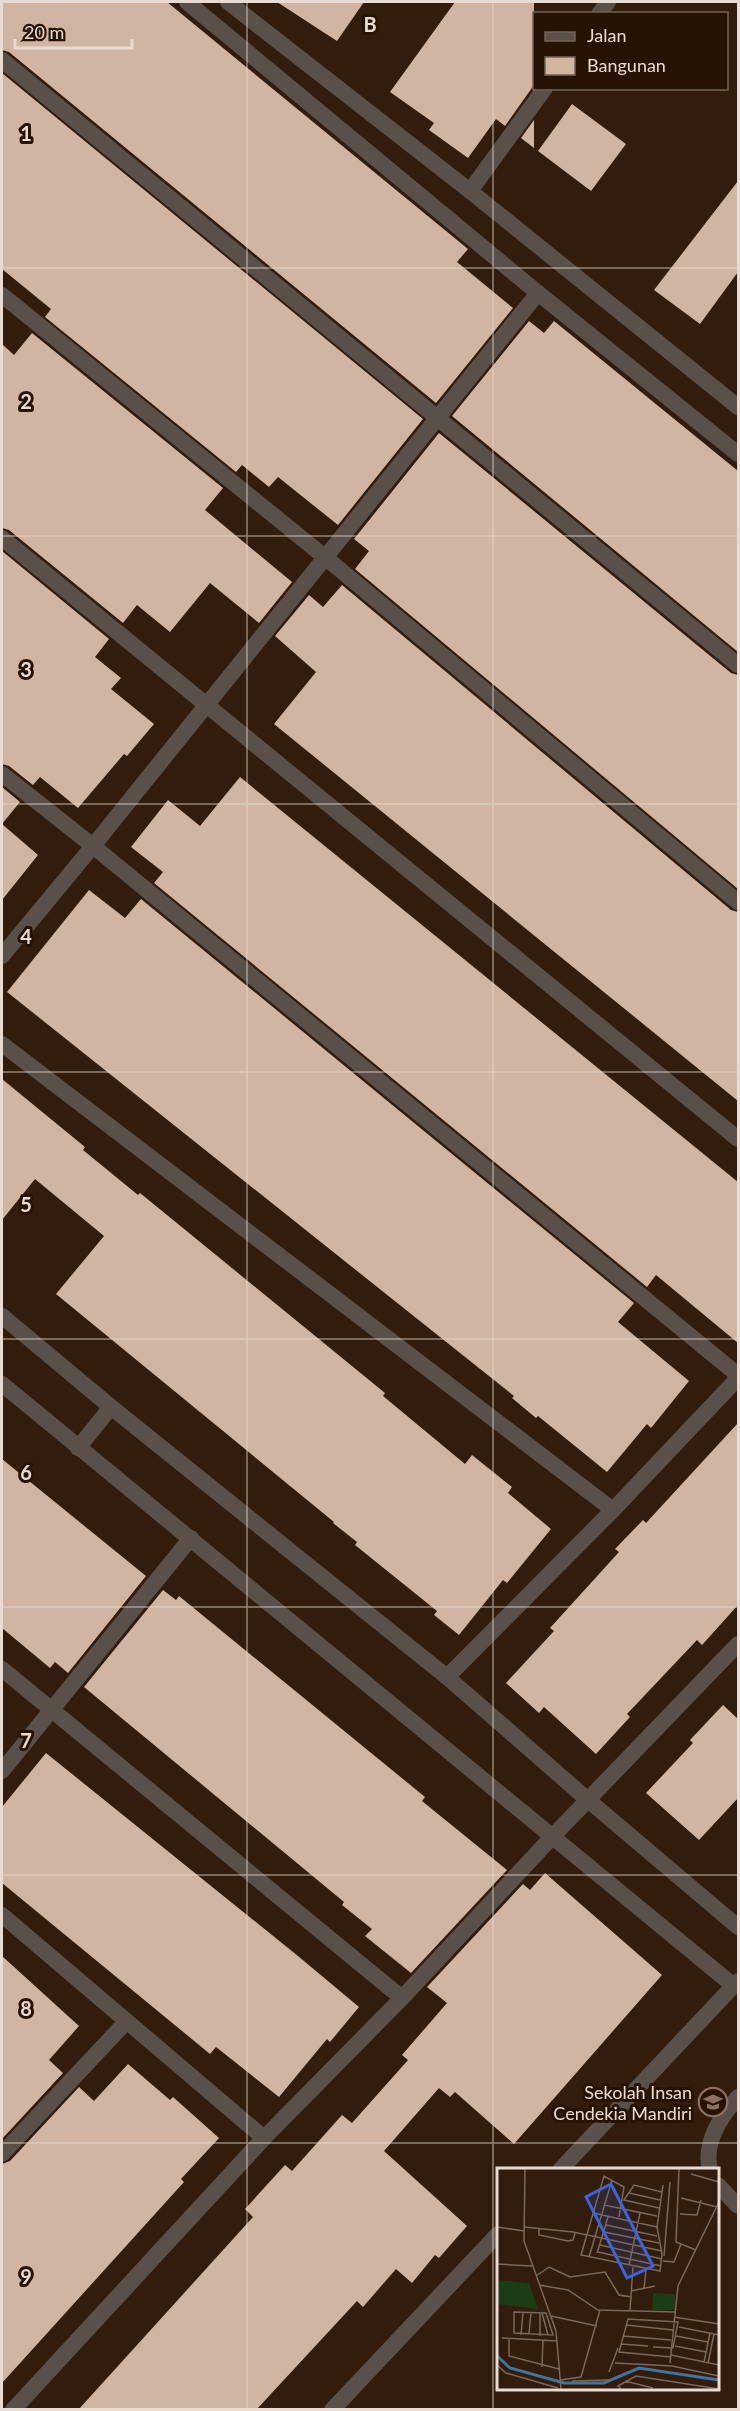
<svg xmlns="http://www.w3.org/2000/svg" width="740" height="2411" font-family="Lato,sans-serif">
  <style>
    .building { fill: #d0b5a2 }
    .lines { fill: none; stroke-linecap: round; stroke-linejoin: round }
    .service { stroke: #5b5049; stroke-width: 16 }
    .minor { stroke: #5b5049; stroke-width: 16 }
    .grid { fill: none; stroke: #eadbd2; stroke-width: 1.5; stroke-opacity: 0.55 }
    .labels { text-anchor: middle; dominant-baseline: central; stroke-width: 6; stroke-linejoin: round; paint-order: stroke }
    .poi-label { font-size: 18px; fill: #eadbd2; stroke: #261305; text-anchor: end }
    .inset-river { fill: none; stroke: #427499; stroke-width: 3 }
    .inset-road { fill: none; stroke: #7b685c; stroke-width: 1.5 }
    .view { fill: #3c63d7; fill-opacity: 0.15; stroke: #3c63d7; stroke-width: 3 }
    .inset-edge { fill: none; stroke: #eadbd2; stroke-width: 3 }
    .grid-label { font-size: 20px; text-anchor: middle; font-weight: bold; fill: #eadbd2; stroke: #261305; stroke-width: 6; stroke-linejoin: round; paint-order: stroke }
  </style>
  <rect width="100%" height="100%" fill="#311c0d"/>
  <g class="building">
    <polygon points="2,2 167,2 468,249 457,262 513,308 436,403 9,52 2,50"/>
    <polygon points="277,2 364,2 337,41"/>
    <polygon points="455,2 534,2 534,85 505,126 496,119 468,158 429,130 434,123 390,92"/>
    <polygon points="2,73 423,419 338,525 278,477 269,487 242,465 236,472 45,317 51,309 2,269"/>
    <polygon points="572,104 626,144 591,191 538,151"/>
    <polygon points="534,120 534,148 521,138"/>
    <polygon points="738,181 738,272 700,324 654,290"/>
    <polygon points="529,321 544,333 554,321 738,471 738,652 452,416"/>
    <polygon points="32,333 223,488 205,510 292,582 259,623 210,583 170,632 137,605 123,623 9,530 2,528 2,344 14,355"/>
    <polygon points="439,433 731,673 738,675 738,889 355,569 369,551 354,539"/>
    <polygon points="2,551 109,639 95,657 121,678 111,689 154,724 127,756 124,754 78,808 40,777 33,785 9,766 2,764"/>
    <polygon points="342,585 731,910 738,912 738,1101 274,724 316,672 275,636 309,595 323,607"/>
    <polygon points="240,777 738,1182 738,1343 656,1275 647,1287 154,883 163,872 131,847 168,800 200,826"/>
    <polygon points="2,787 20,802 2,824 38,855 2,900"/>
    <polygon points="89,890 125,918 141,899 634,1303 618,1322 689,1381 651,1428 647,1424 607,1472 538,1416 536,1418 512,1398 514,1396 7,992"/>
    <polygon points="2,1079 85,1147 83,1150 138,1195 140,1193 167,1215 385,1393 383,1396 465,1464 472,1455 512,1487 508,1493 551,1529 507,1583 503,1580 459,1635 434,1615 437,1611 355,1545 357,1542 333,1523 334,1522 56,1294 104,1236 35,1179 2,1220"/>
    <polygon points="738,1423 738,1605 702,1645 697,1640 627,1714 630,1717 596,1754 544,1707 539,1713 506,1683 554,1631 550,1628 619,1552 615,1549 643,1520 646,1523"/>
    <polygon points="2,1459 146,1576 68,1673 55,1662 50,1668 2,1628"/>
    <polygon points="163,1590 176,1600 179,1596 425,1797 422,1801 507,1870 411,1973 365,1936 372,1929 342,1905 344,1902 84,1687"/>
    <polygon points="723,1705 738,1719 738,1798 699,1840 646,1793 693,1743 690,1740"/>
    <polygon points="46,1753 298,1956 359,2007 330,2042 327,2039 279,2097 216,2047 210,2054 2,1883 2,1807"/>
    <polygon points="545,1873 662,1975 514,2144 455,2092 450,2097 439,2088 384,2151 467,2226 439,2258 435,2255 412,2283 396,2269 363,2307 357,2301 257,2409 79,2409 253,2217 245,2209 285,2165 292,2171 342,2115 352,2123 408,2060 402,2055 447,2003 427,1987 523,1884 530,1890"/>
    <polygon points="2,1956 79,2026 49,2060 63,2073 2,2139"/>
    <polygon points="128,2064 170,2100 173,2097 219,2138 181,2179 184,2182 2,2383 2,2164 10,2161 79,2087 94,2101"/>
  </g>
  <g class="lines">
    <g class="service">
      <path d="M710,2170C703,2143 721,2116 738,2097"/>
      <polyline points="718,2185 738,2206"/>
    </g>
    <g class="minor">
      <polyline points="187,2 538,293 738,454"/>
      <polyline points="228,2 470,191 738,407"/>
      <polyline points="599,14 608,2"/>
      <polyline points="2,60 738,665"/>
      <polyline points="470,191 545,88"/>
      <polyline points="2,295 326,558 738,902"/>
      <polyline points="2,538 738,1139"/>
      <polyline points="2,774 93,846 738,1375"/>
      <polyline points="2,956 93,846 538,293"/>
      <polyline points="2,1044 613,1510"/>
      <polyline points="2,1316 111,1407 447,1677 588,1800 738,1927"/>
      <polyline points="2,1384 734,1986"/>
      <polyline points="78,1448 111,1407"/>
      <polyline points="2,1669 402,1998"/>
      <polyline points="447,1677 613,1510 738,1378"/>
      <polyline points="2,1771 191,1538"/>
      <polyline points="2,1915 264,2138"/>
      <polyline points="2,2154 126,2022"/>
      <polyline points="560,2170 738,1981"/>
      <polyline points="13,2410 264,2138 402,1998 553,1836 738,1644"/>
      <polyline points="332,2410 498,2234"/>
    </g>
  </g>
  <path class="grid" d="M247,2V2410M493,2V2410M2,268H738M2,536H738M2,804H738M2,1072H738M2,1339H738M2,1607H738M2,1875H738M2,2143H738"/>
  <defs>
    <g id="school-ring" transform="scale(1.5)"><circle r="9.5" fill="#261305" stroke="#8d6e63" stroke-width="1.5"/><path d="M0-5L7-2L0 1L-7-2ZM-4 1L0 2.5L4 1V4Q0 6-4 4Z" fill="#8d6e63"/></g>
  </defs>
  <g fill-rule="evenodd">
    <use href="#school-ring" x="713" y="2102"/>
  </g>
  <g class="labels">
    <g class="poi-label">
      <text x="692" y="2092">Sekolah Insan<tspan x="692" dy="21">Cendekia Mandiri</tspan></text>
    </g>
  </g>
  <g transform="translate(497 2168)">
    <rect width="222" height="222" fill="#311c0d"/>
    <path d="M0,112L32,115L41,141L0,136ZM156,125L178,126V142H155Z" fill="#1c3c16"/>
    <path class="inset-river" d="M0,188L13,200L67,215H107L142,200L222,212"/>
    <path class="inset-road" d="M28,1L27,73L59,163L64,221M182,1L179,74L199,82M194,6L222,14M132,25L163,32M184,30L220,39M107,37L160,48M162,40L127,32L137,17L165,24M96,45L160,59M183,46L200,47L204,32M122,49L127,19L107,8L84,87L163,103L165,86L160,59L166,17M109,57L160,68M0,59L27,63M27,59L76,64L165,83M42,61V67L71,73L76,72L78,65M107,64L162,75M103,77L165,91M101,84L164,98M100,85L111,49M167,88L173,14M92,89L115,12M166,93L177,94L184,76M0,96L35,98M132,97L143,45M39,108L52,99L73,109L108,104L122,127L135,129M42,117L71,122L101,142L178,144M147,121L149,102M134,123L158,118M133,142L136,99M17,144L49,145L56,167L17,165ZM45,145L51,167M54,148L100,158M177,149L222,156M129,157L176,162M182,159L222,167M32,166L34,144M24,167L26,144M43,168V145M126,168L174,172M179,168L211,174M5,170L60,173M12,171V188L62,201M124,176L151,178M178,178L209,184M156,179L176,180M174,187L222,197M174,189L122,184L131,151L181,154L176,180M207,194L213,165M118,195L175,198L222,208M173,195L181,118L222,34M211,195L217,166M0,197L9,205L61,220M45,199L46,172M112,204L121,180M63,212L84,209L103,142M75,213L112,212M128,213L156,220M124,221L121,218L139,208L222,221"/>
    <path class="view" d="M114,16L156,98L130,110L89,29Z"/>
    <rect width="222" height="222" class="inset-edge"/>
  </g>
  <g class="grid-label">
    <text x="370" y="32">B</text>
    <text x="26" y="141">1</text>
    <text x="26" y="409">2</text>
    <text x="26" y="677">3</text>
    <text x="26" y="944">4</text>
    <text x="26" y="1212">5</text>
    <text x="26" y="1480">6</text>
    <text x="26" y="1748">7</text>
    <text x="26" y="2016">8</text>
    <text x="26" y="2284">9</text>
  </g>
  <rect width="740" height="2411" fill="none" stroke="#eadbd2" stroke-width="6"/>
  <rect x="533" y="12" width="195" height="78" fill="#261305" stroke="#746357" stroke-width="1.5"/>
  <rect x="545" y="32" width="30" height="9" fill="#5b5049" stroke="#746357" stroke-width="1.5"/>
  <text x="587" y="42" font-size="18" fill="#eadbd2">Jalan</text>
  <rect x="545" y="57" width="30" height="18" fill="#d0b5a2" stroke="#746357" stroke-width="1.5"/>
  <text x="587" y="72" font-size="18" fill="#eadbd2">Bangunan</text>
  <path d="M15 39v9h117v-9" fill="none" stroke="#eadbd2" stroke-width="3"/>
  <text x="24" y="39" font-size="18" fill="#eadbd2" stroke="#261305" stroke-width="4.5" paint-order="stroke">20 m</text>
</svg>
